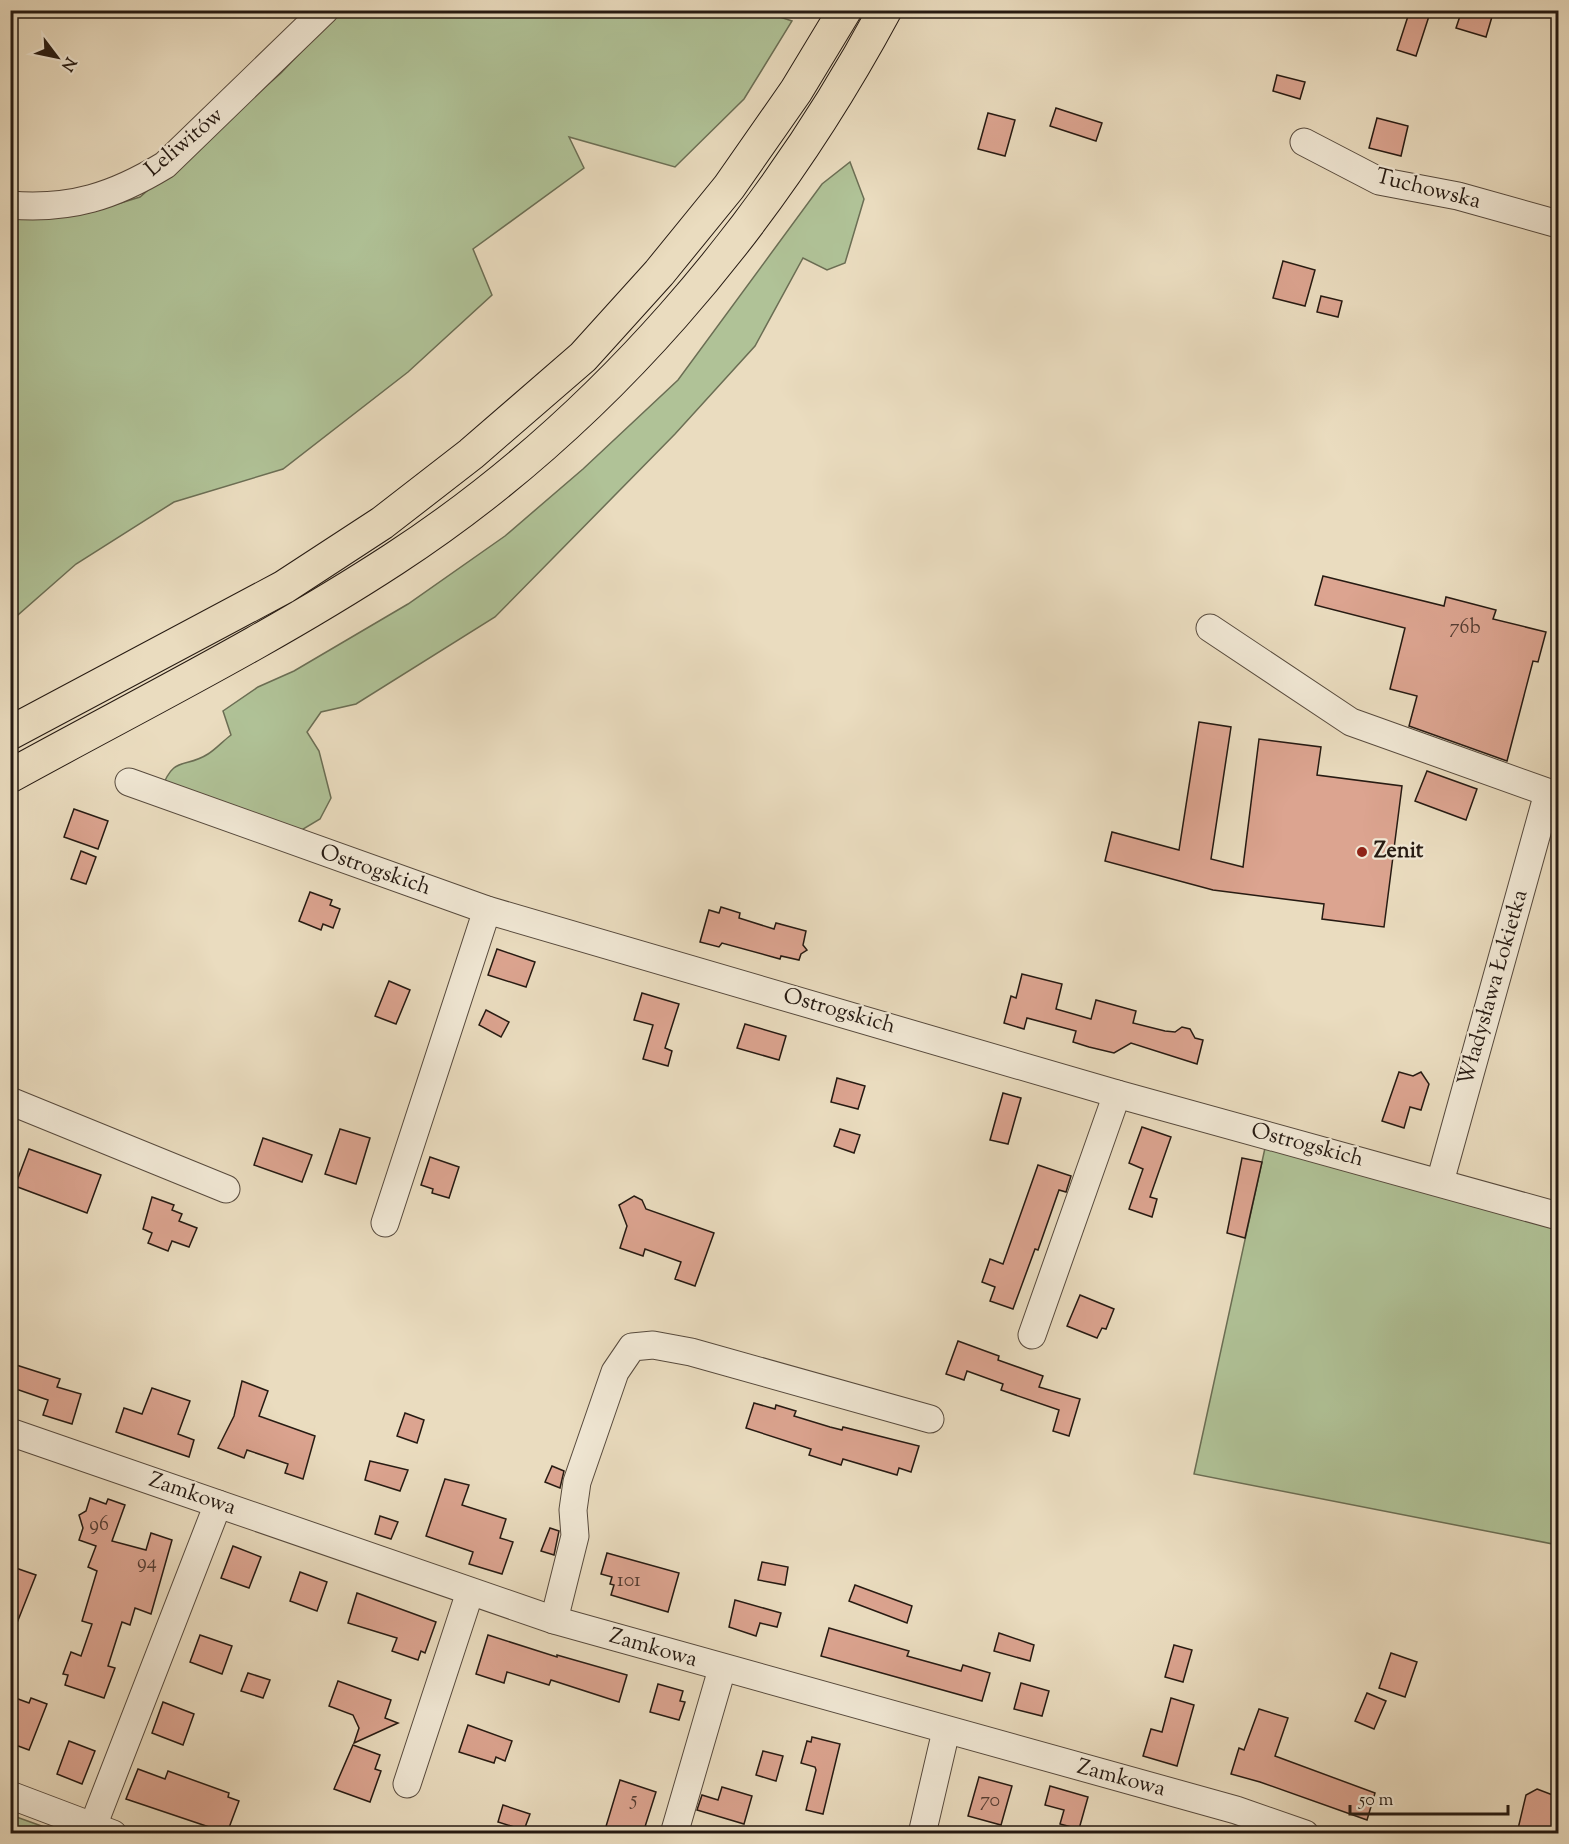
<svg xmlns="http://www.w3.org/2000/svg" width="1569" height="1844" font-family="'Sorts Mill Goudy',serif">
  <style>
    .green { fill: #b0c297; stroke: #6b6e54; stroke-width: 1.5 }
    .building { fill: #dca490; stroke: #261a12; stroke-width: 1.5 }
    .lines { fill: none; stroke-linecap: round; stroke-linejoin: round }
    .minor-casing { stroke: #574a3d; stroke-width: 29 }
    .major-casing { stroke: #261a12; stroke-width: 35 }
    .minor { stroke: #f1e8d5; stroke-width: 27 }
    .major { stroke: #eadcbf; stroke-width: 33 }
    .poi-dot { fill: #8f2418; stroke: #f1e8d5; stroke-width: 2 }
    .labels { text-anchor: middle; dominant-baseline: central; stroke-width: 4.5; stroke-linejoin: round; paint-order: stroke }
    .number-label { font-size: 20px; fill: #543c32 }
    .street-label { font-size: 22px; fill: #261a12; stroke: #f1e8d5 }
    .poi-label { font-size: 22px; font-weight: bold; fill: #261a12; stroke: #f1e8d5; text-anchor: start }
  </style>
  <rect width="100%" height="100%" fill="#eadcbf"/>
  <filter id="stains"><feTurbulence type="fractalNoise" baseFrequency=".00333" numOctaves="4"/><feColorMatrix values="0 0 0 0 .2 0 0 0 0 .09 0 0 0 0 .02 0 0 0 .5 -.17"/></filter>
  <radialGradient id="worn" r=".72"><stop offset=".6" stop-color="#630" stop-opacity="0"/><stop offset="1" stop-color="#630" stop-opacity=".3"/></radialGradient>
  <g class="green">
    <polygon points="759,10 792,21 744,99 675,167 569,137 584,168 473,249 492,295 408,372 283,469 174,502 76,564 11,621 10,220 88,213 140,197 281,73 340,11"/>
    <path d="M850,162L864,199L845,263L827,270L803,258L755,346L675,434L495,617L356,704L321,712L307,732L319,751L331,798L320,819L290,837L161,790C174,754 185,769 208,754C216,749 223,741 231,735L223,711L258,687L294,671L408,604L505,536L583,469L678,380L822,184Z"/>
    <polygon points="1265,1148 1558,1223 1558,1545 1194,1474"/>
    <polygon points="10,1815 11,1815 61,1833 11,1833"/>
  </g>
  <g class="building">
    <polygon points="1410,10 1431,10 1416,56 1397,50"/>
    <polygon points="1462,10 1494,10 1486,37 1456,28"/>
    <polygon points="1277,75 1305,82 1300,99 1273,91"/>
    <polygon points="1056,108 1102,123 1096,141 1050,126"/>
    <polygon points="988,113 1015,120 1005,156 978,149"/>
    <polygon points="1377,118 1408,126 1401,156 1369,148"/>
    <polygon points="1283,261 1315,270 1305,306 1273,298"/>
    <polygon points="1321,296 1342,301 1338,317 1317,312"/>
    <polygon points="1323,576 1444,606 1446,597 1496,610 1493,619 1546,632 1538,662 1533,661 1507,761 1409,726 1417,696 1390,689 1405,628 1315,605"/>
    <polygon points="1199,722 1231,727 1211,859 1243,867 1259,739 1321,747 1317,775 1402,786 1384,927 1322,919 1324,904 1213,890 1105,861 1112,832 1179,850"/>
    <polygon points="1427,771 1477,789 1466,820 1415,801"/>
    <polygon points="74,809 108,821 98,849 64,837"/>
    <polygon points="81,851 96,857 86,884 71,879"/>
    <polygon points="310,892 332,900 330,905 340,909 333,928 323,924 321,930 299,921"/>
    <polygon points="721,907 740,913 739,918 774,929 776,923 806,931 803,945 807,950 801,954 799,960 781,956 780,959 722,943 719,947 700,942 709,910 719,913"/>
    <polygon points="497,949 535,962 526,987 488,975"/>
    <polygon points="1022,974 1062,984 1056,1009 1091,1019 1096,1000 1136,1011 1133,1023 1165,1031 1175,1032 1182,1027 1190,1029 1195,1038 1203,1040 1197,1064 1131,1043 1114,1053 1089,1047 1073,1042 1076,1031 1027,1018 1024,1029 1004,1023 1011,996 1016,998"/>
    <polygon points="389,981 410,990 396,1024 375,1016"/>
    <polygon points="642,993 679,1004 665,1048 672,1051 668,1066 643,1059 653,1025 634,1020"/>
    <polygon points="486,1010 509,1022 501,1037 479,1025"/>
    <polygon points="745,1024 786,1036 779,1060 737,1048"/>
    <polygon points="1399,1072 1413,1076 1421,1072 1429,1084 1421,1110 1410,1107 1404,1128 1382,1121"/>
    <polygon points="837,1078 865,1086 858,1109 831,1102"/>
    <polygon points="1003,1093 1021,1098 1008,1144 990,1140"/>
    <polygon points="1142,1127 1171,1137 1150,1197 1157,1199 1152,1217 1129,1209 1143,1169 1129,1163"/>
    <polygon points="340,1129 370,1138 356,1184 325,1174"/>
    <polygon points="840,1129 860,1135 854,1153 834,1146"/>
    <polygon points="263,1138 312,1155 302,1182 254,1165"/>
    <polygon points="29,1149 101,1175 87,1213 15,1186"/>
    <polygon points="430,1157 459,1167 449,1198 432,1193 433,1189 421,1185"/>
    <polygon points="1242,1158 1262,1162 1245,1238 1227,1233"/>
    <polygon points="1038,1165 1071,1176 1066,1192 1059,1190 1038,1250 1035,1249 1013,1309 990,1301 995,1287 982,1282 990,1259 1003,1264"/>
    <polygon points="634,1196 642,1200 646,1209 714,1233 695,1286 675,1279 681,1262 645,1249 643,1256 620,1248 627,1226 619,1205"/>
    <polygon points="152,1197 174,1205 172,1210 182,1214 179,1221 197,1228 189,1247 172,1241 168,1251 148,1243 152,1233 143,1229"/>
    <polygon points="1080,1295 1114,1309 1106,1329 1102,1328 1097,1338 1067,1326"/>
    <polygon points="958,1341 999,1356 998,1360 1043,1376 1039,1387 1080,1399 1069,1436 1053,1431 1059,1410 1001,1390 1003,1384 967,1371 964,1380 946,1374"/>
    <polygon points="10,1363 60,1379 57,1387 81,1394 72,1424 43,1415 48,1400 10,1387"/>
    <polygon points="242,1381 268,1391 259,1416 315,1436 303,1479 285,1473 288,1464 247,1450 244,1458 218,1448 234,1416"/>
    <polygon points="152,1388 190,1401 178,1434 194,1440 189,1457 116,1432 124,1408 142,1414"/>
    <polygon points="754,1403 775,1409 776,1405 796,1411 794,1416 830,1427 842,1430 843,1427 919,1446 911,1472 899,1468 897,1475 843,1459 841,1465 809,1455 811,1449 746,1428"/>
    <polygon points="405,1413 424,1420 417,1443 397,1436"/>
    <polygon points="370,1461 408,1470 400,1491 365,1480"/>
    <polygon points="552,1466 564,1471 560,1488 545,1482"/>
    <polygon points="445,1479 469,1485 462,1505 506,1519 500,1538 513,1542 502,1574 469,1564 473,1552 426,1536"/>
    <polygon points="90,1498 106,1504 108,1499 125,1505 112,1541 146,1550 151,1533 172,1540 151,1614 135,1608 130,1625 122,1622 108,1666 115,1668 104,1698 65,1685 68,1675 63,1674 71,1652 81,1656 92,1624 82,1621 97,1571 88,1567 96,1546 79,1540 83,1528 79,1515 86,1511"/>
    <polygon points="380,1516 398,1522 391,1539 375,1534"/>
    <polygon points="550,1528 559,1531 554,1555 541,1551"/>
    <polygon points="233,1546 261,1557 249,1588 221,1578"/>
    <polygon points="607,1553 679,1573 668,1612 611,1595 614,1585 610,1584 612,1577 601,1574"/>
    <polygon points="762,1562 788,1567 785,1585 758,1580"/>
    <polygon points="10,1566 36,1575 13,1633 10,1633"/>
    <polygon points="300,1572 327,1582 317,1611 290,1601"/>
    <polygon points="855,1585 912,1606 907,1623 849,1601"/>
    <polygon points="357,1593 436,1622 425,1653 421,1651 418,1660 392,1651 397,1638 348,1623"/>
    <polygon points="735,1600 781,1613 777,1627 760,1623 756,1636 729,1627"/>
    <polygon points="829,1628 909,1651 907,1656 961,1671 963,1665 990,1673 982,1701 821,1656"/>
    <polygon points="999,1633 1034,1645 1030,1661 994,1651"/>
    <polygon points="200,1635 232,1646 222,1674 190,1662"/>
    <polygon points="488,1635 557,1657 557,1655 627,1675 619,1702 551,1680 549,1685 507,1672 504,1683 476,1674"/>
    <polygon points="1174,1645 1192,1650 1183,1682 1165,1677"/>
    <polygon points="1391,1653 1417,1662 1405,1697 1379,1688"/>
    <polygon points="248,1673 270,1680 263,1698 241,1691"/>
    <polygon points="338,1681 391,1700 385,1718 398,1723 354,1743 359,1728 353,1715 329,1706"/>
    <polygon points="1021,1683 1049,1691 1042,1716 1014,1709"/>
    <polygon points="658,1684 683,1691 680,1701 685,1702 679,1720 650,1712"/>
    <polygon points="1367,1693 1386,1701 1374,1729 1355,1721"/>
    <polygon points="10,1696 29,1703 31,1698 47,1704 29,1750 10,1743"/>
    <polygon points="1171,1698 1194,1705 1177,1766 1143,1756 1151,1729 1162,1732"/>
    <polygon points="163,1702 194,1714 183,1745 152,1733"/>
    <polygon points="1259,1709 1288,1718 1275,1756 1375,1793 1367,1820 1260,1782 1231,1774 1239,1748 1244,1750"/>
    <polygon points="468,1725 512,1741 505,1761 496,1757 494,1763 459,1752"/>
    <polygon points="812,1737 840,1744 823,1814 806,1810 816,1770 815,1767 801,1763 807,1741 811,1742"/>
    <polygon points="69,1741 95,1751 82,1784 57,1774"/>
    <polygon points="353,1745 380,1755 375,1769 381,1771 370,1802 334,1789"/>
    <polygon points="763,1751 783,1756 776,1781 756,1775"/>
    <polygon points="138,1769 165,1779 168,1771 229,1793 228,1797 239,1801 227,1833 126,1799"/>
    <polygon points="979,1777 1012,1786 1001,1825 968,1816"/>
    <polygon points="620,1780 656,1792 643,1833 604,1833"/>
    <polygon points="1050,1786 1088,1797 1079,1829 1060,1824 1064,1810 1045,1805"/>
    <polygon points="722,1787 752,1796 744,1824 697,1810 702,1795 718,1800"/>
    <polygon points="1537,1789 1558,1797 1558,1833 1517,1833 1526,1795"/>
    <polygon points="503,1805 530,1814 524,1830 498,1822"/>
  </g>
  <g class="lines">
    <g class="minor-casing">
      <g id="minor">
        <polyline points="1304,142 1379,181 1458,196 1558,224"/>
        <path d="M10,205C71,210 114,196 165,165L325,10"/>
        <polyline points="1210,628 1351,722 1558,796"/>
        <polyline points="129,782 487,910 1117,1094 1558,1216"/>
        <polyline points="10,1101 226,1189"/>
        <polyline points="1440,1182 1548,793"/>
        <polyline points="385,1223 487,910"/>
        <polyline points="1032,1335 1117,1094"/>
        <polyline points="10,1432 554,1620 1236,1810 1305,1834"/>
        <polyline points="554,1620 575,1536 573,1510 577,1482 615,1372 632,1347 653,1345 691,1352 930,1419"/>
        <polyline points="407,1784 470,1592"/>
        <polyline points="10,1795 113,1834"/>
        <polyline points="93,1826 218,1504"/>
        <polyline points="674,1834 722,1669"/>
        <polyline points="922,1834 946,1731"/>
      </g>
    </g>
    <g class="major-casing">
      <g id="major">
        <polyline points="10,733 284,587 382,523 471,454 583,357 659,273 729,187 796,91 845,10"/>
        <path d="M10,776C139,705 270,640 394,559C601,424 768,227 885,10"/>
      </g>
    </g>
    <use href="#minor" class="minor"/>
    <use href="#major" class="major"/>
  </g>
  <circle class="poi-dot" cx="1362" cy="852" r="6"/>
  <g class="labels">
    <g class="number-label">
      <text x="1465" y="628">76b</text>
      <text x="99" y="1525">96</text>
      <text x="147" y="1563">94</text>
      <text x="629" y="1581">101</text>
      <text x="634" y="1800">5</text>
      <text x="990" y="1801">70</text>
    </g>
    <g class="street-label">
      <text transform="translate(185 143) rotate(-40)">Leliwitów</text>
      <text transform="translate(1428 190) rotate(14)">Tuchowska</text>
      <text transform="translate(375 871) rotate(19)">Ostrogskich</text>
      <text transform="translate(1494 988) rotate(-74)">Władysława Łokietka</text>
      <text transform="translate(839 1012) rotate(16)">Ostrogskich</text>
      <text transform="translate(1307 1146) rotate(15)">Ostrogskich</text>
      <text transform="translate(192 1495) rotate(19)">Zamkowa</text>
      <text transform="translate(653 1649) rotate(16)">Zamkowa</text>
      <text transform="translate(1121 1779) rotate(15)">Zamkowa</text>
    </g>
    <g class="poi-label">
      <text x="1374" y="852">Zenit</text>
    </g>
  </g>
  <rect width="1569" height="1844" fill="none" stroke="#eadcbf" stroke-width="36"/>
  <rect x="12" y="12" width="1545" height="1820" fill="none" stroke="#261a12" stroke-width="3"/>
  <rect x="18" y="18" width="1533" height="1808" fill="none" stroke="#261a12" stroke-width="1.5"/>
  <g transform="translate(57 57) rotate(122)" stroke="#f1e8d5" stroke-width="4.5" paint-order="stroke">
  <path d="M0-4.5L10 22L0 15L-10 22Z" fill="#261a12"/>
  <text y="-9" font-size="16" font-weight="bold" text-anchor="middle" fill="#261a12">N</text>
  </g>
  <path d="M1350 1805v9h158v-9" fill="none" stroke="#261a12" stroke-width="3"/>
  <text x="1359" y="1805" font-size="18" fill="#261a12" stroke="#f1e8d5" stroke-width="4.5" paint-order="stroke">50 m</text>
  <rect width="100%" height="100%" filter="url(#stains)"/>
  <rect width="100%" height="100%" fill="url(#worn)"/>
</svg>
